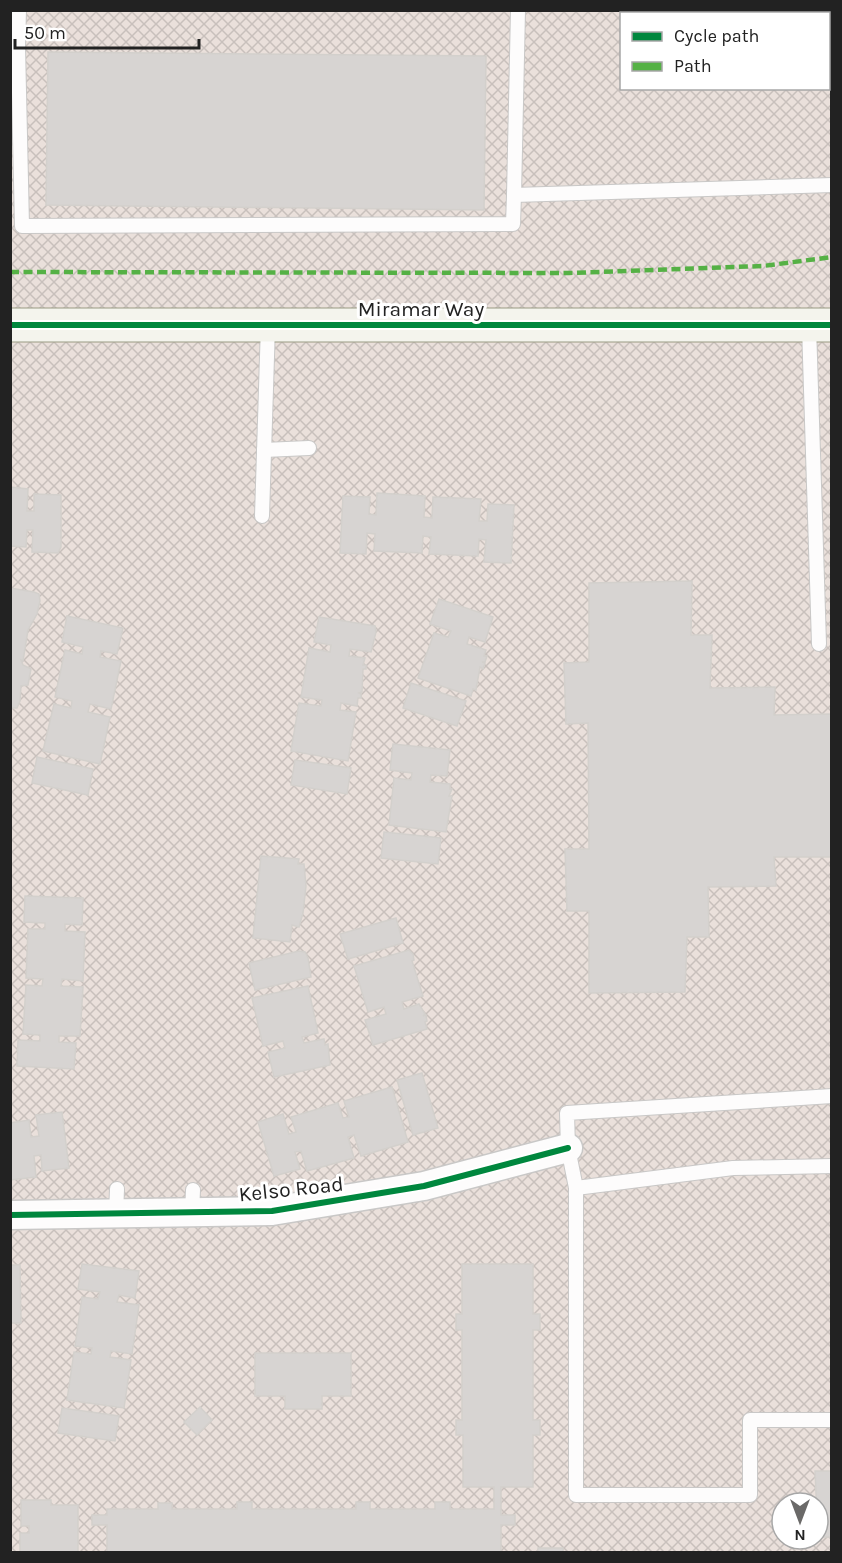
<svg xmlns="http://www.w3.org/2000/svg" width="842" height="1563" font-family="Karla,sans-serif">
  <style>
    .military { fill: url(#military-cross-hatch); fill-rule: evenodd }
    .building { fill: #d7d4d2; stroke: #d3d0cc; stroke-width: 1.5 }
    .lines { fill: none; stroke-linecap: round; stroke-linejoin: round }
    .lane-casing { stroke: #c9c8c7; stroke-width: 16 }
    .street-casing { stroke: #c9c8c7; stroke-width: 31 }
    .secondary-casing { stroke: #999a82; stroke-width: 35 }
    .lane { stroke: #fdfcfc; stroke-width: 14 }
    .street { stroke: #fdfcfc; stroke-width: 28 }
    .secondary { stroke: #f4f4ed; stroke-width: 33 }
    .quiet { stroke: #55b145; stroke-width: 4.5; stroke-dasharray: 9 4.5; stroke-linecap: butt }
    .cycleway-casing { stroke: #fff; stroke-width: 10 }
    .cycleway { stroke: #00873e; stroke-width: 6 }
    .labels { text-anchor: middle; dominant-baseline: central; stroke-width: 6; stroke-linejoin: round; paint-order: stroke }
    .street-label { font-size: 21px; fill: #222; stroke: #fff }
  </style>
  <defs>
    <pattern id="military-cross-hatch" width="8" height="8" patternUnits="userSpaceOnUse" patternTransform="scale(1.5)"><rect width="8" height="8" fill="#eae0db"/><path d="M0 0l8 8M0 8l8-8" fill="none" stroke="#c8c0bc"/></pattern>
  </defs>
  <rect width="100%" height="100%" fill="#f0eeeb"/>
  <path class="military" d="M11,11H831V1552H11ZM622,14H828V88H622ZM782,1503H818V1539H782Z"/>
  <g class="building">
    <polygon points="48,52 486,56 484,210 46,205"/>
    <polygon points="10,487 28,489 27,511 34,511 34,494 61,495 61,547 58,553 32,552 33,530 27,530 26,547 10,546"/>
    <polygon points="377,493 425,496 424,517 432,518 433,497 481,499 479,521 487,521 488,504 514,505 511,563 484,562 486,540 479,539 478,556 429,554 431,537 423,536 422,553 374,551 375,534 367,533 366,554 340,553 343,496 370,497 369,514 376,515"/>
    <polygon points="692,581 691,635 712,635 710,688 775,687 774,715 832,714 832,857 774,857 776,886 708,887 709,937 687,937 685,992 589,993 589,911 567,911 565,849 589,849 588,723 566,724 564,663 589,662 589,583"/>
    <polygon points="10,588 34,592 39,594 40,601 37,614 28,630 23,661 21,660 23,665 31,669 28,685 21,686 20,701 17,708 11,708"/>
    <polygon points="439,599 493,617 485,642 469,637 467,644 486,650 484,656 487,656 485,662 482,662 485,663 483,669 480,667 476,690 473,689 471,696 418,678 434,633 448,637 451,631 430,624"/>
    <polygon points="67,616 123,628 117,654 101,651 100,657 121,661 111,709 90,704 88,712 110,717 100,764 43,751 54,704 71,708 72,701 55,697 65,650 82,654 83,647 62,642"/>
    <polygon points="319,617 375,626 376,632 371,652 350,649 349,656 365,658 363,665 366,665 366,669 363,669 362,692 359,693 361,694 361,698 358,698 357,706 341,703 340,710 356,712 348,761 291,751 299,703 321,706 322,700 301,697 309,648 330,652 331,645 314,642"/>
    <polygon points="411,683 466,701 457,726 403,708"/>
    <polygon points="393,744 450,750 447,776 431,775 430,782 450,784 450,789 452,789 449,796 452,796 446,832 389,825 394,778 411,780 412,773 390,770"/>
    <polygon points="37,757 93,769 88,795 32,783"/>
    <polygon points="295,760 351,768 347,794 291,785"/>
    <polygon points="384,832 441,838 438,864 381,858"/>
    <polygon points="261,856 299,859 298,864 304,864 306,886 303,913 299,927 292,925 290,942 253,938"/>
    <polygon points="25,896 83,898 82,925 65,924 65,931 85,932 83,981 62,979 61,986 83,987 80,1036 59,1036 59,1042 76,1043 74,1069 17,1066 18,1040 40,1041 40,1035 23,1034 26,985 42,986 43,979 26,978 28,929 45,929 45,923 24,922"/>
    <polygon points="396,918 403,943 348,959 340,934"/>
    <polygon points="409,950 413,954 414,960 412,961 423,996 402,1002 404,1009 419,1004 425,1014 423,1016 426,1015 427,1021 425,1022 427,1029 373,1045 365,1020 386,1014 384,1007 368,1012 354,966"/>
    <polygon points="299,951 305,952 308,958 311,977 255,990 249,963"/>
    <polygon points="308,986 318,1033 302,1037 304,1043 324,1039 325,1045 328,1044 330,1065 274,1077 268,1052 285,1048 283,1041 263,1046 252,998"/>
    <polygon points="422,1073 438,1128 413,1135 397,1080"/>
    <polygon points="392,1087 408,1142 361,1156 354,1135 348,1137 354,1158 307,1171 301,1151 295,1152 300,1169 274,1176 258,1122 283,1114 289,1134 296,1132 291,1117 338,1103 343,1118 349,1117 344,1101"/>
    <polygon points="62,1112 69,1168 42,1171 41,1155 34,1156 36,1177 10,1180 10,1123 29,1120 31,1137 39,1136 36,1115"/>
    <polygon points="82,1264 139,1271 135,1298 119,1295 117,1302 139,1305 132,1354 111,1351 110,1357 131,1360 124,1408 67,1400 74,1352 91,1354 92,1348 75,1346 82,1297 98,1299 100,1292 78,1289"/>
    <polygon points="462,1264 533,1264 533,1314 540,1314 540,1330 533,1330 533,1420 540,1420 540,1435 533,1435 533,1487 501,1487 501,1515 515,1515 515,1525 501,1525 501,1552 107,1552 107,1525 92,1525 92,1515 107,1515 107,1509 158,1509 158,1503 172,1503 172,1509 237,1509 237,1502 252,1502 252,1509 356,1509 356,1502 370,1502 370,1509 435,1509 435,1502 450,1502 450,1509 494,1509 494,1487 463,1487 463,1435 456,1435 456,1420 462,1420 462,1330 456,1330 456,1314 462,1314"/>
    <polygon points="10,1265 20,1265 21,1323 10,1323"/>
    <polygon points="255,1353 351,1353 351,1396 322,1396 322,1409 285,1409 285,1396 255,1396"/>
    <polygon points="200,1407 212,1420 197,1435 184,1422"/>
    <polygon points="62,1408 119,1416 115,1441 58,1433"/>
    <polygon points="815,1471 832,1471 832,1537 818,1537"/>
    <polygon points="21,1500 51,1500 51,1505 78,1505 78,1552 20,1552 20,1533 29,1533 29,1526 21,1526"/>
    <rect x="538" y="1548" width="25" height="4"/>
  </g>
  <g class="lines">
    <g class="lane-casing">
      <g id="lane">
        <polyline points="518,10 514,195 832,185"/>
        <polyline points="10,47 18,47 19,10"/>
        <polyline points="18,47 22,226 513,224 514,195"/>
        <polyline points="809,326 819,644"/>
        <polyline points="264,450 309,448"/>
        <polyline points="262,516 268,325"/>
        <polyline points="832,1096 567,1113 568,1148 576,1188 576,1495 750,1495 750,1420 832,1420"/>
        <polyline points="576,1188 733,1168 832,1166"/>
        <polyline points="192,1213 193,1190"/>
        <polyline points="116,1214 117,1189"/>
      </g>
    </g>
    <g class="street-casing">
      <polyline id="street" points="10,1215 272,1211 424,1186 568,1148"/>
    </g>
    <g class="secondary-casing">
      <polyline id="secondary" points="10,325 832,325"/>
    </g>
    <use href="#lane" class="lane"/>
    <use href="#street" class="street"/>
    <use href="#secondary" class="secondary"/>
    <polyline class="quiet" points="10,272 569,273 763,266 832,257"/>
    <g class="cycleway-casing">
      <g id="cycleway">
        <polyline points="10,325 832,325"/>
        <polyline points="10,1215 272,1211 424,1186 568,1148"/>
      </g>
    </g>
    <use href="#cycleway" class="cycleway"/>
  </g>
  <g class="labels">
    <g class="street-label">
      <text x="421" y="309">Miramar Way</text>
      <text transform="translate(291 1189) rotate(-6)">Kelso Road</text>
    </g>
  </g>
  <rect width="842" height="1563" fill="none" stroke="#222222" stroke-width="24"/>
  <rect x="620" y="12" width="210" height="78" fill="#ffffff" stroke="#a7a7a7" stroke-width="1.5"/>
  <rect x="632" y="32" width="30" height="9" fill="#00873e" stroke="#a7a7a7" stroke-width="1.5"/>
  <text x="674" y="42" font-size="18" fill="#222222">Cycle path</text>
  <rect x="632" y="62" width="30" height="9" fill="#55b145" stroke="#a7a7a7" stroke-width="1.5"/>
  <text x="674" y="72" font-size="18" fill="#222222">Path</text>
  <g transform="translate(800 1521) rotate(180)"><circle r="28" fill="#ffffff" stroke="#a7a7a7" stroke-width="1.5"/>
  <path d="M0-4.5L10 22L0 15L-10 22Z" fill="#6a6968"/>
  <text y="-9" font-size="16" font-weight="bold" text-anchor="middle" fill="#222222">N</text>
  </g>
  <path d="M15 39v9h184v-9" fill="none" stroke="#222222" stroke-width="3"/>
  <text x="24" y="39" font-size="18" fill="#222222" stroke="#ffffff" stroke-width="4.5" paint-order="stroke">50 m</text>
</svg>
